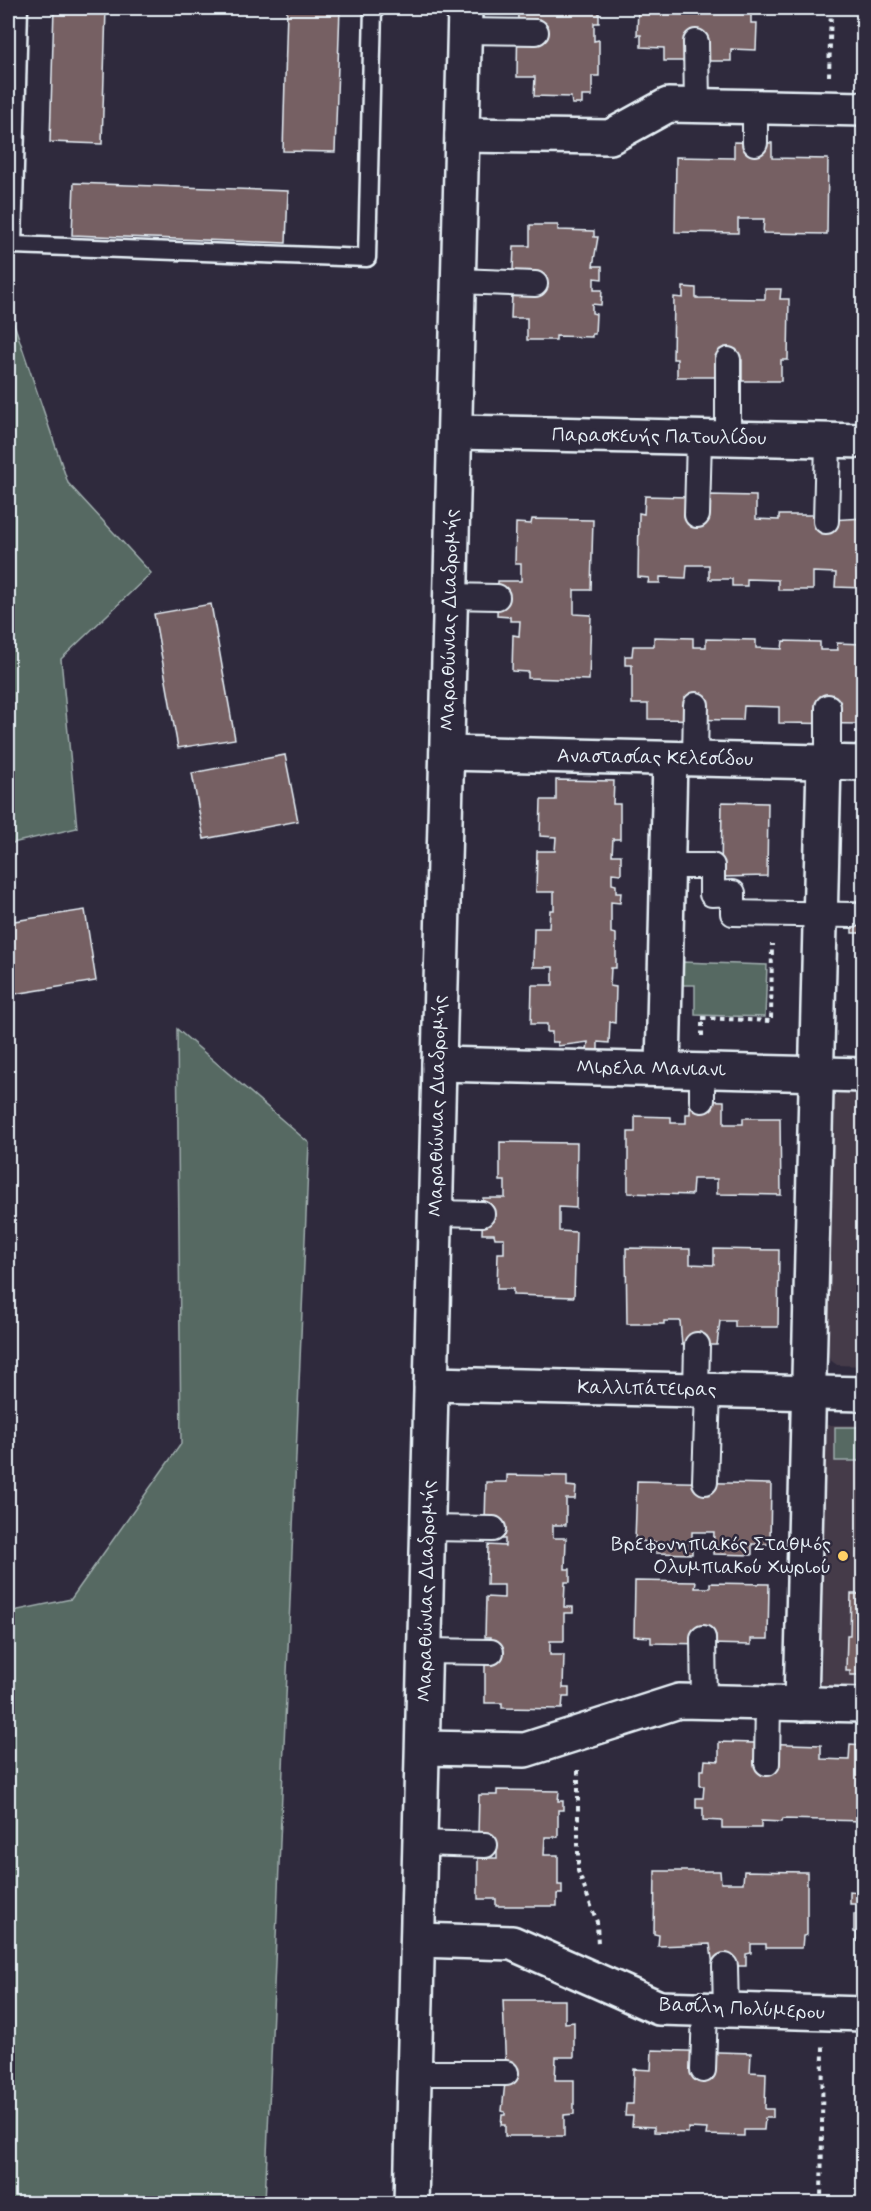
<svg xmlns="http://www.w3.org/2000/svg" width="871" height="2211" font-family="Mynerve,sans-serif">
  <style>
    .built { fill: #443a49 }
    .green { fill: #566962; stroke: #9fadad; stroke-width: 1.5 }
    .building { fill: #766164; stroke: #e8f1f8; stroke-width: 1.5 }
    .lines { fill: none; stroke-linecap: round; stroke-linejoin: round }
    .service-casing { stroke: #e8f1f8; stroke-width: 21 }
    .pedestrian-casing { stroke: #e8f1f8; stroke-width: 28 }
    .minor-casing { stroke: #e8f1f8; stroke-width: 38 }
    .path { stroke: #e8f1f8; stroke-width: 4; stroke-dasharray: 4.5 4.5; stroke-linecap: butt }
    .service { stroke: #2f2a3d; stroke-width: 16 }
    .pedestrian { stroke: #2f2a3d; stroke-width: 24 }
    .minor { stroke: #2f2a3d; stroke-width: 33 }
    .poi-dot { fill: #ffd166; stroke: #2f2a3d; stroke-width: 2 }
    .labels { text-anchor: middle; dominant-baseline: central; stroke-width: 5; stroke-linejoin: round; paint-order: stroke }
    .street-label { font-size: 20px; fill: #e8f1f8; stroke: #2f2a3d }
    .poi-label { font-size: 20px; fill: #e8f1f8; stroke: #2f2a3d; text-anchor: end }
  </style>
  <rect width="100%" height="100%" fill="#2f2a3d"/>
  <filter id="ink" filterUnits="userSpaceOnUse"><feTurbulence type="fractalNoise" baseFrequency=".0167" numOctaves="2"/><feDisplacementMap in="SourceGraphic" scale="12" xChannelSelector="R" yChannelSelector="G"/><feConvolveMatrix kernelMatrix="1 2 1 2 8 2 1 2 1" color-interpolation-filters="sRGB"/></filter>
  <g filter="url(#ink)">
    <g class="built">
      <polygon points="842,1090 863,1091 863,1366 837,1365 830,1360 827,1350 833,1098"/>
      <polygon points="826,1425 863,1425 863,1688 821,1687"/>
    </g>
    <g class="green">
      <polygon points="8,306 68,483 151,573 61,659 77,828 8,844"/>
      <polygon points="681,962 767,965 765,1017 695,1015 695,985 681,985"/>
      <polygon points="177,1029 309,1143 265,2203 8,2203 8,1612 71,1599 181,1444"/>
      <polygon points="835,1427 863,1427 863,1476 862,1461 835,1461"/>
    </g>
    <g class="building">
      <polygon points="54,8 106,8 102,144 50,142"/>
      <polygon points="287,8 340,8 335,152 283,151"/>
      <polygon points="518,8 599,8 599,23 594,23 594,41 599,40 599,76 592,76 592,96 582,96 582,104 572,104 571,97 534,96 535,77 517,77"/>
      <polygon points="638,8 751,8 751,23 757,23 756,50 731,49 731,61 664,61 664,48 641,47 641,35 637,35"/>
      <polygon points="862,8 864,8 864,55 862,21 856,21 856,10 862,10"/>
      <polygon points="734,142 772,143 772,158 828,159 827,234 763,233 764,219 738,219 738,233 675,232 676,157 734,158"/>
      <polygon points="74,183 288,191 286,243 72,235"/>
      <polygon points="530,225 558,225 558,230 594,231 594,237 598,237 593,266 602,266 602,279 594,278 594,290 602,290 601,305 592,304 592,313 596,314 595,334 592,334 592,337 556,336 556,340 527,340 527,318 511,318 514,246 530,246"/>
      <polygon points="683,287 696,288 696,298 765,299 765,289 781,289 780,299 789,299 788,360 781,360 781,381 742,381 742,360 719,360 719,377 677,377 677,359 673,359 674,297 683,298"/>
      <polygon points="709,495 756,496 756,519 779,520 779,515 813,515 813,521 864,518 864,588 835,587 836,573 813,572 813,590 778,590 778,580 747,579 747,586 732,586 732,579 709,579 709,565 687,565 686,578 660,577 660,583 648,583 649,578 638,577 639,513 644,514 645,496 688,497 687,515 709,515"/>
      <polygon points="532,519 593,520 591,590 574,590 574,614 591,615 589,680 528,678 528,672 512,671 513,635 519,636 520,621 510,621 510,617 497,616 498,581 521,581 521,564 515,564 516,523 531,524"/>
      <polygon points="211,604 235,739 178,748 154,614"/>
      <polygon points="654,637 693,638 693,647 706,647 706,639 756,640 756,648 782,649 783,641 820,642 820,650 838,650 837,643 864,644 864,724 779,723 779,707 744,706 743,720 648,719 648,704 632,704 632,665 625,665 625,656 632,656 633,646 654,646"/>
      <polygon points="285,755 298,821 204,839 192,773"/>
      <polygon points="556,780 614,781 613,804 620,804 620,839 613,839 612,855 621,855 621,874 612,873 612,884 616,885 616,893 621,893 620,903 611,902 611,933 616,934 616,968 611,968 610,986 616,987 615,1023 610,1022 609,1043 598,1042 598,1051 587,1051 588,1042 558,1046 558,1042 552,1042 552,1032 547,1032 547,1024 531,1024 532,985 553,985 553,967 533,967 534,928 549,928 550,910 554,910 554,892 536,892 537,851 555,851 556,837 540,836 541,800 556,800"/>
      <polygon points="722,802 768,803 767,876 721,877"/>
      <rect x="852" y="901" width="12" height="32"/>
      <polygon points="85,910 96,981 8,995 8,922"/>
      <polygon points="690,1100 724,1101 724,1124 743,1124 743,1118 780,1118 781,1195 717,1194 717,1179 693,1179 692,1195 628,1193 628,1132 635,1132 635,1116 671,1117 671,1123 686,1123 686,1114 690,1114"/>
      <polygon points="500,1142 577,1143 576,1208 559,1207 559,1231 576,1232 574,1297 513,1295 513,1289 497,1289 498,1253 504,1253 504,1238 495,1238 494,1234 482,1234 483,1198 505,1198 505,1181 500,1181"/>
      <polygon points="626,1248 690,1249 690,1264 714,1265 714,1249 779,1250 778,1327 735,1327 735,1321 720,1321 717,1345 682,1345 680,1321 664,1321 664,1324 627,1324"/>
      <polygon points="507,1475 567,1476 567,1486 576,1487 575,1499 566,1499 566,1525 553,1525 553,1538 566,1538 565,1569 570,1569 570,1582 565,1582 564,1607 573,1607 573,1613 564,1613 564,1641 550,1641 550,1655 564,1655 563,1688 569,1688 569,1697 563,1697 562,1709 502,1708 502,1703 485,1703 485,1663 490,1663 491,1637 485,1637 486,1597 504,1598 504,1585 487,1585 488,1545 505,1546 505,1539 492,1539 485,1522 486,1482 507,1482"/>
      <polygon points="637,1481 771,1484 770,1544 752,1544 752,1555 713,1554 714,1532 692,1532 692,1554 656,1553 656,1542 635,1541"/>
      <polygon points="635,1581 696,1582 695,1588 710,1588 710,1583 769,1584 768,1639 751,1639 751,1645 710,1644 651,1643 651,1637 634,1636"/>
      <polygon points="851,1594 864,1594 864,1675 850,1675 850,1671 846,1671 847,1635 850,1635"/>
      <polygon points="719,1742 821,1745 821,1759 849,1760 850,1744 864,1745 864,1821 783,1819 782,1822 761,1821 761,1828 722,1828 722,1821 703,1820 703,1808 696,1808 696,1798 703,1798 704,1786 700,1786 700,1770 704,1770 705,1760 719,1761"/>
      <polygon points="497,1790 559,1791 558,1801 563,1801 563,1810 558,1810 558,1837 545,1837 544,1855 558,1855 558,1885 562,1885 562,1894 557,1894 557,1906 496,1906 496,1899 478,1899 478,1858 497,1858 497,1852 485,1852 478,1835 479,1795 497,1795"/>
      <polygon points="655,1871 720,1871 721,1883 743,1883 744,1871 807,1872 807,1935 803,1936 802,1948 766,1948 766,1944 751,1944 751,1953 746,1954 746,1966 713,1966 710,1944 658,1946 659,1935 654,1934"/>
      <polygon points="858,1883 864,1883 864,1942 857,1941 857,1933 854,1932 854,1914 858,1914 858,1904 850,1904 850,1891 858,1892"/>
      <polygon points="503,2000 565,2000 565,2023 574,2022 574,2057 556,2057 555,2080 574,2080 574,2114 564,2115 564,2136 505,2136 505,2125 501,2125 502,2115 505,2115 505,2112 502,2111 506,2073"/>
      <polygon points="652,2050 751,2053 750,2072 766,2073 765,2109 773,2109 773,2118 765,2118 764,2130 744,2130 744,2136 706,2135 707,2129 688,2128 688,2133 654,2132 654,2127 632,2126 633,2116 625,2116 626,2104 633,2104 634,2069 651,2070"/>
      <rect x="521" y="2200" width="39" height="4"/>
      <rect x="838" y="2200" width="23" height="4"/>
      <rect x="574" y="2201" width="38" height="3"/>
    </g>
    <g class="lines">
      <g class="service-casing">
        <g id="service">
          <polyline points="13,245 19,8"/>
          <polyline points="8,248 13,245 367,258 373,8"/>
        </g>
      </g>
      <g class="pedestrian-casing">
        <g id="pedestrian">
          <polyline points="464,31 536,32"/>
          <polyline points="696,42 697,105"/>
          <polyline points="755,107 755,143"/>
          <polyline points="458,281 535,284"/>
          <polyline points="728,438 728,360"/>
          <polyline points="697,515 699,437"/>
          <polyline points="826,521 828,441"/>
          <polyline points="450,596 497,597"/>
          <polyline points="695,759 696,705"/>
          <polyline points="828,762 828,707"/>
          <polyline points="668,866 712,866 712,894 733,893 733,913 852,915"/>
          <polyline points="702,1071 702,1100"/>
          <polyline points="436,1213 482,1214"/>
          <polyline points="696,1390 697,1345"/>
          <polyline points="705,1482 708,1391"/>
          <polyline points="428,1528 493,1529"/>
          <polyline points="703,1638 704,1702"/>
          <polyline points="425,1651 491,1652"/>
          <polyline points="767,1763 768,1704"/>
          <polyline points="420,1843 485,1845"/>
          <polyline points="725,1966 726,2010"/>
          <polyline points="703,2070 705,2010"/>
          <polyline points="415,2073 506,2073"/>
        </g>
      </g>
      <g class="minor-casing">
        <g id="minor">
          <polyline points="462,135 610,137 668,105 864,109"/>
          <polyline points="455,432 864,441"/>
          <polyline points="447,753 864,763"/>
          <polyline points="439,1064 864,1075"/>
          <polyline points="663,1069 670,759"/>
          <polyline points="431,1384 864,1394"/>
          <polyline points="801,1704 824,762"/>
          <polyline points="423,1748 525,1750 679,1701 864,1705"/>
          <polyline points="418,1940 512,1943 659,2008 864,2014"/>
          <polyline points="411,2204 465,8"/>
        </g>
      </g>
      <g class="path">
        <polyline points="829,76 831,8"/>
        <polyline points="702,1036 702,1018 771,1021 772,944"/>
        <polyline points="578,1770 578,1871 597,1922 598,1945"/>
        <polyline points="821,2204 823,2046"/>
      </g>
      <use href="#service" class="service"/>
      <use href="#pedestrian" class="pedestrian"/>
      <use href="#minor" class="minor"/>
    </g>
  </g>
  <circle class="poi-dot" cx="843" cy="1556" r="6"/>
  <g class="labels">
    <g class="street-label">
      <text transform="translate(659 437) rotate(1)">Παρασκευής Πατουλίδου</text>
      <text transform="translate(450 620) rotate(-89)">Μαραθώνιας Διαδρομής</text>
      <text transform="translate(655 758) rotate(1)">Αναστασίας Κελεσίδου</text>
      <text transform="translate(651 1069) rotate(1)">Μιρελα Μανιανι</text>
      <text transform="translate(438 1106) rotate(-89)">Μαραθώνιας Διαδρομής</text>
      <text transform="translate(647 1389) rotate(1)">Καλλιπάτειρας</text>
      <text transform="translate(427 1591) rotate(-89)">Μαραθώνιας Διαδρομής</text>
      <text transform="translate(742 2009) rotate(3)">Βασίλη Πολύμερου</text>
    </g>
    <g class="poi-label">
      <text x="831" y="1544">Βρεφονηπιακός Σταθμός<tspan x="831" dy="23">Ολυμπιακού Χωριού</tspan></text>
    </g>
  </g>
  <rect width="871" height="2211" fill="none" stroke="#2f2a3d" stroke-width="30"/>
  <rect x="15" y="15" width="841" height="2181" fill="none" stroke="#e8f1f8" stroke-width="2" filter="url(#ink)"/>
</svg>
